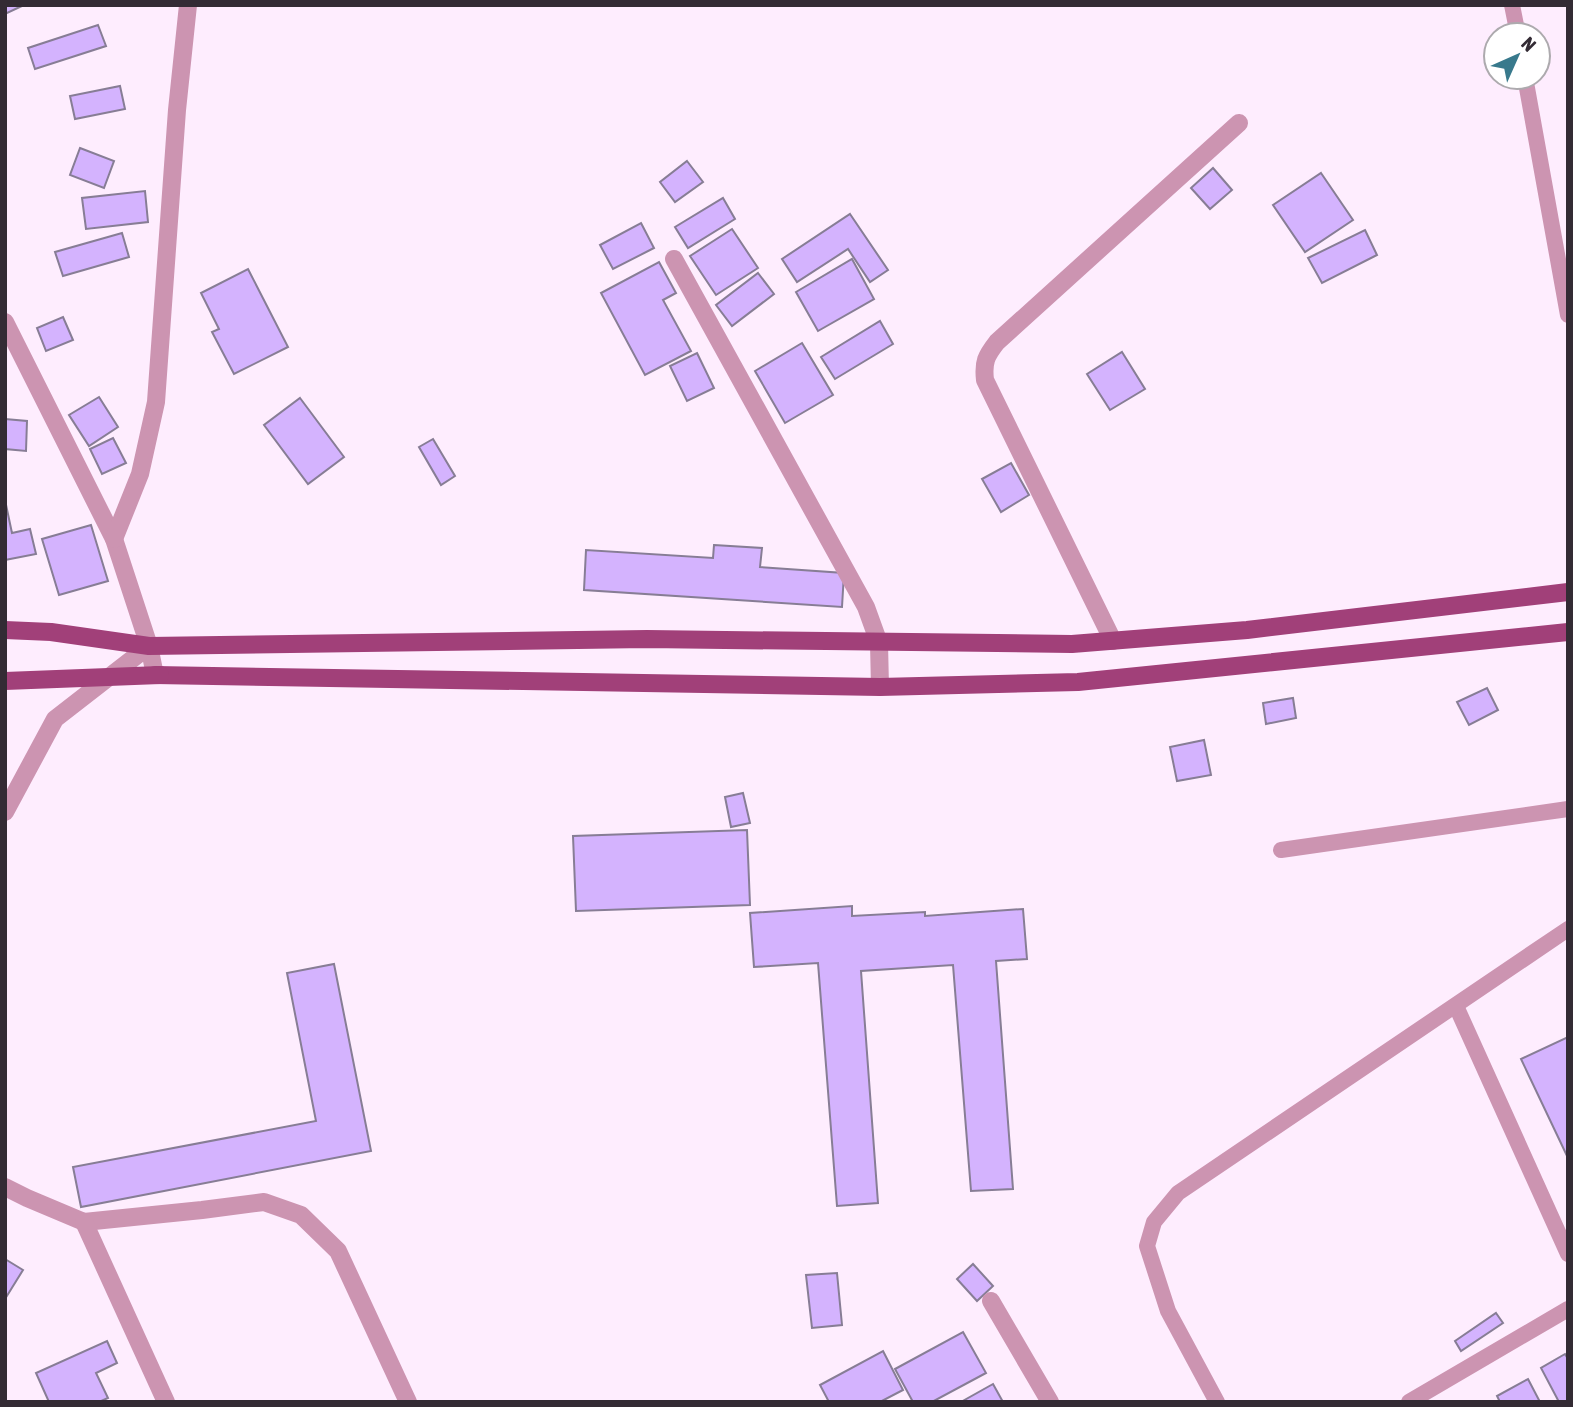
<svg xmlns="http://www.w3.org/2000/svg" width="1573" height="1407" font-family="'Asap Condensed',sans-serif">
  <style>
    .building { fill: #d4b3fe; stroke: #877d95; stroke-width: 2 }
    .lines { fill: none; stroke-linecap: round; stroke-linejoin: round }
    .service { stroke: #cc94b1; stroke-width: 16 }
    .minor { stroke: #cc94b1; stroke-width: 18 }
    .tertiary { stroke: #cc94b1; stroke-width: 18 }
    .primary { stroke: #a14079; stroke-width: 18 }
  </style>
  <rect width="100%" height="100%" fill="#feedfe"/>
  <g class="building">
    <polygon points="5,5 24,5 5,14"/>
    <polygon points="98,25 106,46 35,69 28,48"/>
    <polygon points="120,86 125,109 75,119 70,96"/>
    <polygon points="80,148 114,161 104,188 70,175"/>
    <polygon points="687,161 703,182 675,202 660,182"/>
    <polygon points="1213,168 1232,190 1210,209 1191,188"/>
    <polygon points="1321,173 1353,220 1305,252 1273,205"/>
    <polygon points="145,191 148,222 86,229 82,198"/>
    <polygon points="723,198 735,219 688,248 675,227"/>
    <polygon points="850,214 888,270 870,282 848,249 797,282 782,259"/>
    <polygon points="641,223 654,248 613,269 600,245"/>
    <polygon points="732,229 758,268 716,295 690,256"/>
    <polygon points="1365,230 1377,255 1322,283 1308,258"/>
    <polygon points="122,233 129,257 63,276 55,252"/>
    <polygon points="852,259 874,299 818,331 796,292"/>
    <polygon points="659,262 676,293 663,300 691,351 645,375 601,293"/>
    <polygon points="248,269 288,347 234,374 212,332 219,329 201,293"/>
    <polygon points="758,273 774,294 732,326 716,305"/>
    <polygon points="63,317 73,340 46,351 37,328"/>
    <polygon points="880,321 893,344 835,379 821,357"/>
    <polygon points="802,343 833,395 785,423 755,371"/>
    <polygon points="1122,352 1145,389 1110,410 1087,374"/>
    <polygon points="697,353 714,388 687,401 670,366"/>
    <polygon points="99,397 118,427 89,446 69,415"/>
    <polygon points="300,398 344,457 308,484 264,425"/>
    <polygon points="5,419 27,421 26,451 5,449"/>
    <polygon points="113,438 126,463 102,474 90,449"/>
    <polygon points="433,439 455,476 441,485 419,447"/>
    <polygon points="1011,463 1029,495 1001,512 982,479"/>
    <polygon points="5,500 12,533 30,529 36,554 5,560"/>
    <polygon points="91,525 108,581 59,595 42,539"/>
    <polygon points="714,545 762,548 760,567 844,573 842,607 584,590 586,550 713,558"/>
    <polygon points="1487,688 1498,710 1469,725 1457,702"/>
    <polygon points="1293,698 1296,718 1266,724 1263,703"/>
    <polygon points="1204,740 1211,775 1177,781 1170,747"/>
    <polygon points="743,793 750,823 731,827 725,797"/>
    <polygon points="747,830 750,905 576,911 573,836"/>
    <polygon points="852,906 852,916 925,912 925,916 1023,909 1027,959 996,961 1013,1189 971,1191 953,965 861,971 878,1203 837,1206 818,963 754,967 750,913"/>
    <polygon points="334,964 371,1151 81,1207 73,1167 316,1121 287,973"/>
    <polygon points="1568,1037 1568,1158 1521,1059"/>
    <polygon points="5,1259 23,1270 5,1299"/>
    <polygon points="973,1264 993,1286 977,1301 957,1279"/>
    <polygon points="837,1273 842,1325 812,1328 806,1275"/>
    <polygon points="1496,1313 1503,1323 1461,1351 1455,1341"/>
    <polygon points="963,1332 986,1373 932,1402 913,1402 895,1369"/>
    <polygon points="107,1341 117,1363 96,1373 108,1398 99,1402 49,1402 36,1373"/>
    <polygon points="883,1351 903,1390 880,1402 829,1402 820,1385"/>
    <polygon points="1565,1354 1568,1359 1568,1402 1559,1402 1541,1368"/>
    <polygon points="1528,1379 1540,1402 1500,1402 1497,1396"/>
    <polygon points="993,1384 1003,1402 961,1402"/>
  </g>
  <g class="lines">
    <g class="service">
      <polyline points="1512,5 1518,35"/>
      <polyline points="1525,77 1568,315"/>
      <polyline points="1281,850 1568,809"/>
      <polyline points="1456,1006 1568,1254"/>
      <polyline points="1217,1402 1168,1311 1147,1246 1154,1222 1178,1193 1568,929"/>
      <polyline points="1409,1402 1568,1309"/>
    </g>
    <g class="minor">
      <polyline points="674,259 866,607 879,643 880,687"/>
      <polyline points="5,322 114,539 149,646 155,675"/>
      <polyline points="114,539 140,474 156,402 177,110 188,5"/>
      <path d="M1113,641L985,380C983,362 986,356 997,342L1239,123"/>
      <polyline points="5,1187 27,1198 84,1222 202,1210 264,1202 301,1215 338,1251 408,1402"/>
      <polyline points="84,1222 166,1402"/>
      <polyline points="991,1301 1050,1402"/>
    </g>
    <polyline class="tertiary" points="5,812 55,719 149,646"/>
    <g class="primary">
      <polyline points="5,630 51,632 149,646 647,639 1072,644 1247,630 1568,592"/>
      <polyline points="155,675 880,687 1078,682 1568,632"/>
      <polyline points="5,681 160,675"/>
    </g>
  </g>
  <rect width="1573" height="1407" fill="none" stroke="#332b34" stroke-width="14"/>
  <g transform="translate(1517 56) rotate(45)"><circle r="33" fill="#ffffff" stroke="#adaaae" stroke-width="2"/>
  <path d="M0-5L12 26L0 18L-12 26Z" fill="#38798c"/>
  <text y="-10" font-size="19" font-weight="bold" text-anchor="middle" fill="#332b34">N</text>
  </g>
</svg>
